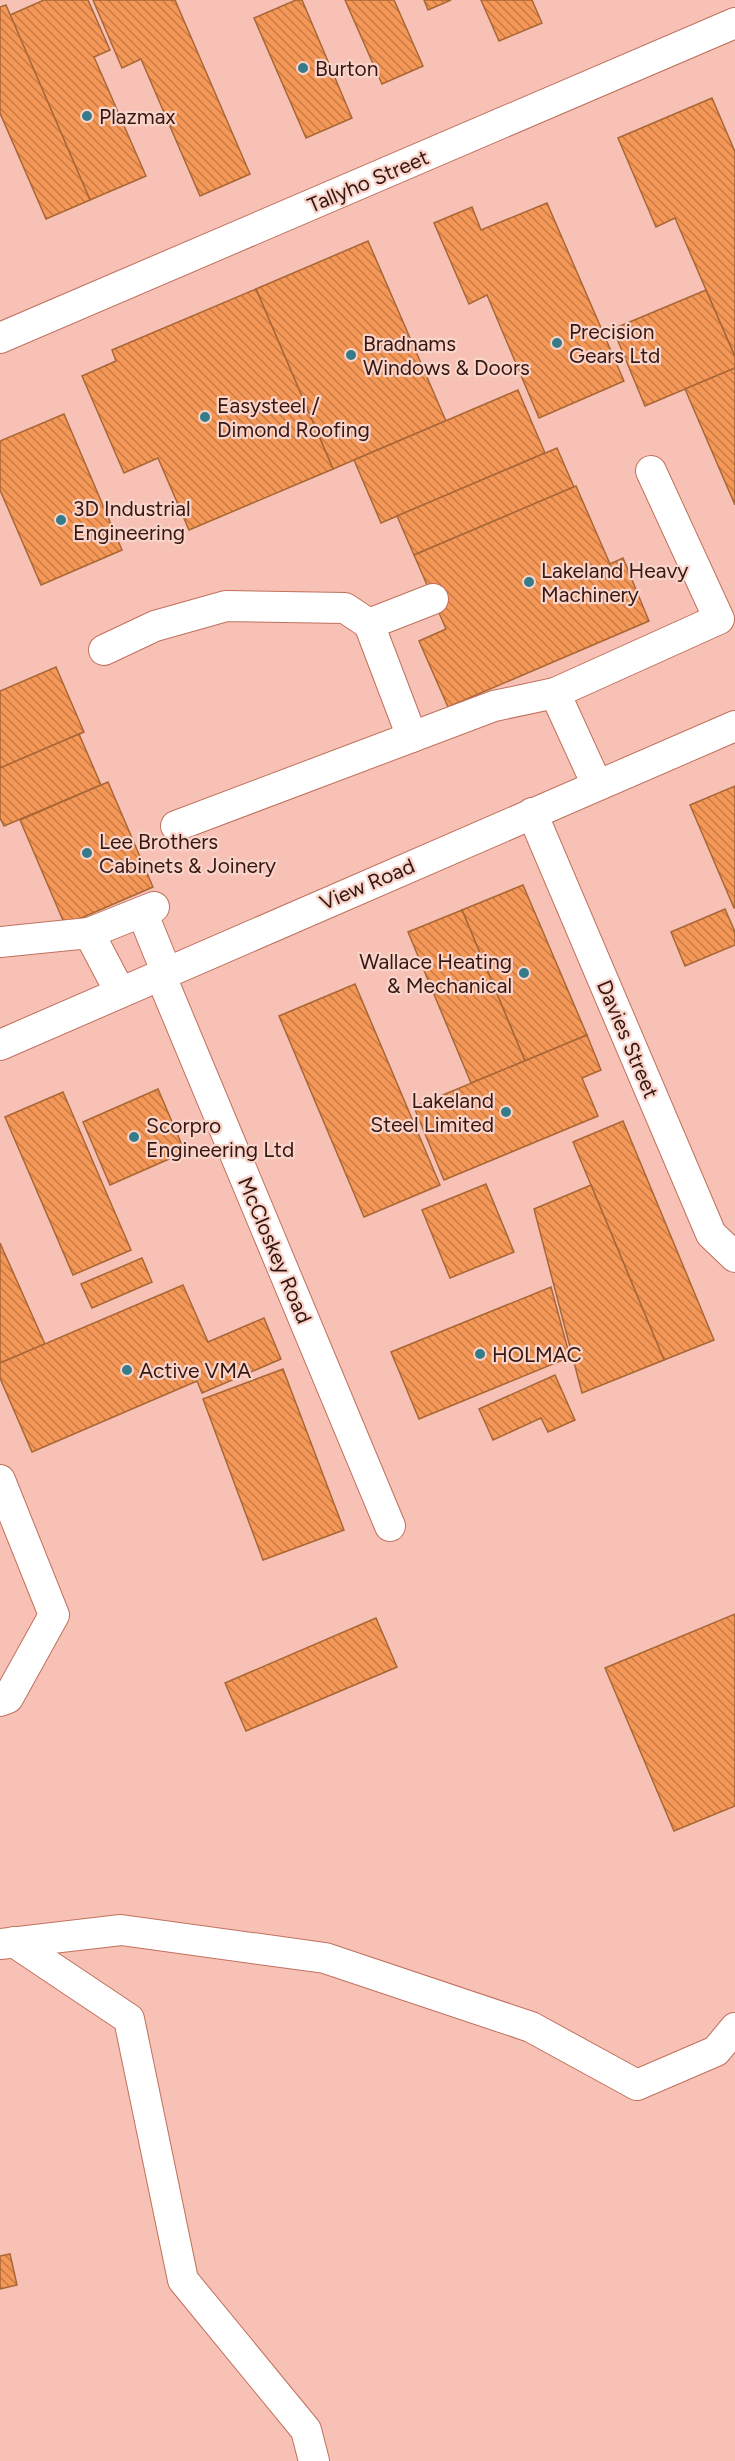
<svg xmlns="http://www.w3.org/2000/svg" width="735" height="2461" font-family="Figtree,sans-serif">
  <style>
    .building { fill: url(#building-back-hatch); stroke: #a96636; stroke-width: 1.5 }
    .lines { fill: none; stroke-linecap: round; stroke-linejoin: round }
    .minor-casing { stroke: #c1705e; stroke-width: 32 }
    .minor { stroke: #fff; stroke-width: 30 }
    .poi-dot { fill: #367b89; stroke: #f8d4cb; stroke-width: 2 }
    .labels { text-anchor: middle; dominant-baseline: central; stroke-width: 4.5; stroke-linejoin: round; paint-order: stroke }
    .poi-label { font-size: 21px; fill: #371710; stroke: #f8d4cb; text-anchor: start }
    .street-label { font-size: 21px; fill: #371710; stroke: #f8d4cb }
  </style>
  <defs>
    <pattern id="building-back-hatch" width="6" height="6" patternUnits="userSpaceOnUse" patternTransform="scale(1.5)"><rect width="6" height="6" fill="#f59857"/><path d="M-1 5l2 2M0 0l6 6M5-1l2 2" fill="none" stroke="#c77b47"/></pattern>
  </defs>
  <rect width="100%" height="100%" fill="#f7c2b5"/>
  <g class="building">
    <polygon points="44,0 88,0 110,50 94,57 146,176 90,200 10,15"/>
    <polygon points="93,0 175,0 250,174 200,196 141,59 122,68"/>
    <polygon points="296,0 302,0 352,118 306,138 254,18"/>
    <polygon points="345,0 394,0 423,66 382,84"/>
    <polygon points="424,0 451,0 428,10"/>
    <polygon points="481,0 532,0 542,23 499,41"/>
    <polygon points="6,5 90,200 46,219 0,113 0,7"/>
    <polygon points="712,98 735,152 735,357 675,218 656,227 618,138"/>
    <polygon points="547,203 624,381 539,418 487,295 469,304 434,223 472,207 481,230"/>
    <polygon points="368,241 446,421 333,469 256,289"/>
    <polygon points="256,289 333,469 189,530 158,458 124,473 82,376 116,361 112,350"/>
    <polygon points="706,290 735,357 735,368 645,406 613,329"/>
    <polygon points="735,368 735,505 685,389"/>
    <polygon points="518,390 545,453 381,523 354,460"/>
    <polygon points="64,414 122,550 41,585 0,490 0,441"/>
    <polygon points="557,448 574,487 414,555 397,516"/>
    <polygon points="576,486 610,564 623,558 649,621 448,707 419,641 446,629 414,555"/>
    <polygon points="56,667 84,732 0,768 0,691"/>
    <polygon points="79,734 101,785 4,826 0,818 0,768"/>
    <polygon points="108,782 153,887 65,925 20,820"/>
    <polygon points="735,786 735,908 734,908 690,805"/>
    <polygon points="523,885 587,1035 525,1061 462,910"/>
    <polygon points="725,909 735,932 735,945 685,966 671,932"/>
    <polygon points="462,910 525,1061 471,1083 408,932"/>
    <polygon points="355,984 440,1185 364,1217 279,1016"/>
    <polygon points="587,1035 601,1070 582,1078 598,1116 444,1180 414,1107"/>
    <polygon points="158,1089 185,1152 110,1185 83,1122"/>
    <polygon points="63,1092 131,1250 73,1275 5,1117"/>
    <polygon points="623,1121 714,1340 664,1360 573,1142"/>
    <polygon points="486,1184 514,1252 450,1278 422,1210"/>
    <polygon points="591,1185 664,1360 582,1393 534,1209"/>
    <polygon points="0,1243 45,1344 0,1363"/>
    <polygon points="142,1258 152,1282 92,1308 81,1284"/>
    <polygon points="183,1285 208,1342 264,1318 281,1359 202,1393 197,1381 32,1452 0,1378 0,1363"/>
    <polygon points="551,1287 570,1357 419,1419 391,1352"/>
    <polygon points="283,1369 344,1530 263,1560 203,1399"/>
    <polygon points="555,1375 575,1420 548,1432 541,1418 493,1440 479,1409"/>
    <polygon points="735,1614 735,1806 674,1831 605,1668"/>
    <polygon points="376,1618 397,1667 246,1731 225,1683"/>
    <polygon points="10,2254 17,2285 0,2289 0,2256"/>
  </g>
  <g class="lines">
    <g class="minor-casing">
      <g id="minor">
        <polyline points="0,338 735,23"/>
        <polyline points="104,650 155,626 226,606 345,608 369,624"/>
        <polyline points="412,737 369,624 433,599"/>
        <polyline points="597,785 555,693 719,619 651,471"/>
        <polyline points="532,813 711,1234 735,1257"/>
        <polyline points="176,826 494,706 555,693"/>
        <polyline points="142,912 166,971"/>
        <polyline points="89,933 154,907"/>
        <polyline points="0,942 89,933 120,992"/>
        <polyline points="160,974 390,1526"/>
        <polyline points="0,1045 735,726"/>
        <polyline points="0,1480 54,1615 8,1698 0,1701"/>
        <polyline points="14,1942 129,2019 183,2280 306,2430 314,2461"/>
        <polyline points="0,1944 121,1930 325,1958 531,2027 637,2085 716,2051 735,2028"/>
      </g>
    </g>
    <use href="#minor" class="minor"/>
  </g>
  <g class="poi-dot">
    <circle cx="303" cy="68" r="6"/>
    <circle cx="87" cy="116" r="6"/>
    <circle cx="557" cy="343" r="6"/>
    <circle cx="351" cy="355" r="6"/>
    <circle cx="205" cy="417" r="6"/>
    <circle cx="61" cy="520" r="6"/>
    <circle cx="529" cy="582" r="6"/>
    <circle cx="87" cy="853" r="6"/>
    <circle cx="524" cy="973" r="6"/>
    <circle cx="506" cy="1112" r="6"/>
    <circle cx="134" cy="1137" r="6"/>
    <circle cx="480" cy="1354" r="6"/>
    <circle cx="127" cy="1370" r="6"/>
  </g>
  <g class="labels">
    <g class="poi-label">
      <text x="315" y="68">Burton</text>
      <text x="99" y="116">Plazmax</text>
      <text x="569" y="331">Precision<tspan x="569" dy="24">Gears Ltd</tspan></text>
      <text x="363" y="343">Bradnams<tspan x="363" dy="24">Windows &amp; Doors</tspan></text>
      <text x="217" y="405">Easysteel /<tspan x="217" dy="24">Dimond Roofing</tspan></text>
      <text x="73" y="508">3D Industrial<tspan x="73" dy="24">Engineering</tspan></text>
      <text x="541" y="570">Lakeland Heavy<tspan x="541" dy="24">Machinery</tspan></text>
      <text x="99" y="841">Lee Brothers<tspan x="99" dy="24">Cabinets &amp; Joinery</tspan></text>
      <text x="512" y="961" text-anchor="end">Wallace Heating<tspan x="512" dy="24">&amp; Mechanical</tspan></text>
      <text x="494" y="1100" text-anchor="end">Lakeland<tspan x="494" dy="24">Steel Limited</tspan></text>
      <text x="146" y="1125">Scorpro<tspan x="146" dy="24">Engineering Ltd</tspan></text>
      <text x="492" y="1354">HOLMAC</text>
      <text x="139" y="1370">Active VMA</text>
    </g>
    <g class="street-label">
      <text transform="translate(368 181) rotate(-23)">Tallyho Street</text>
      <text transform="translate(367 884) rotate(-23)">View Road</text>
      <text transform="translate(628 1039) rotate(67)">Davies Street</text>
      <text transform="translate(275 1250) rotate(67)">McCloskey Road</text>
    </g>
  </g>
</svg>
